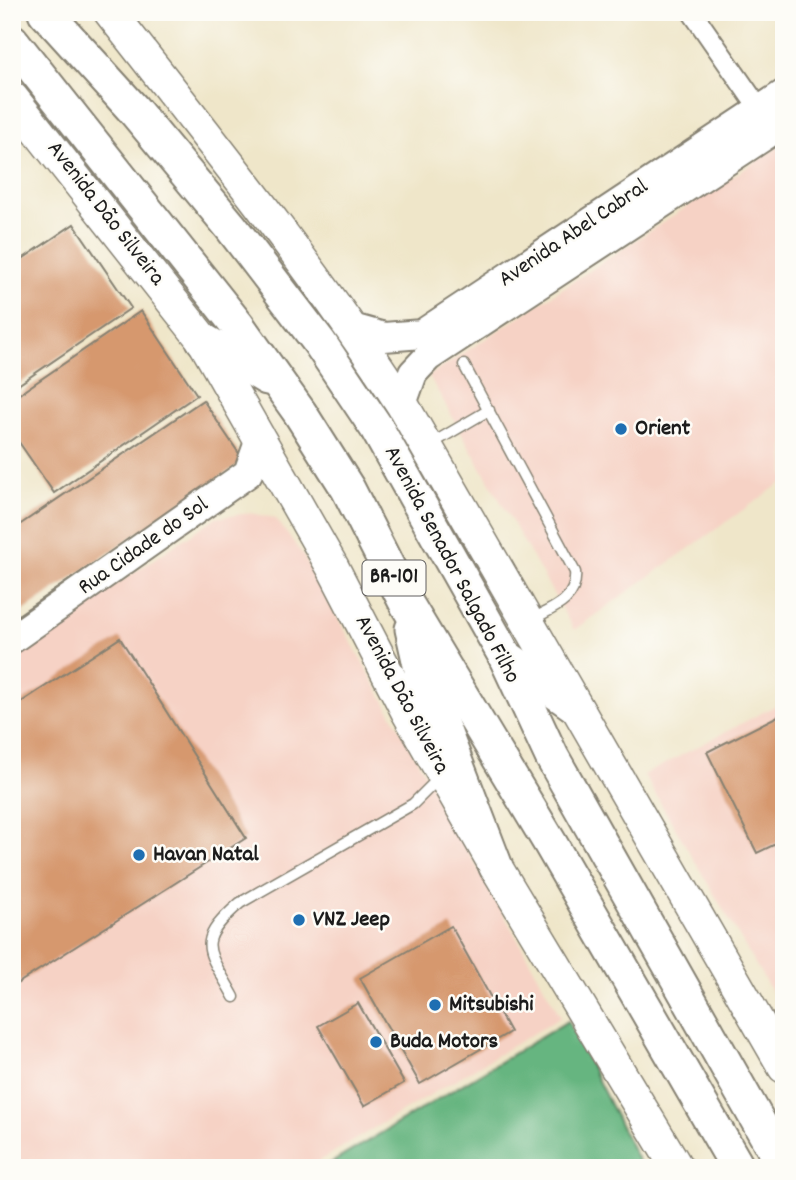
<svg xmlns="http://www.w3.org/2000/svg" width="796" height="1180" font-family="Dekko,sans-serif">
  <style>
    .built { fill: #f6d2c5 }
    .forest { fill: #66b580; stroke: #41684e; stroke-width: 2 }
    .building { fill: #d6986e }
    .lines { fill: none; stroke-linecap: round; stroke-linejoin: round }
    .service-casing { stroke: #868172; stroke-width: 13 }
    .minor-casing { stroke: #868172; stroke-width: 23 }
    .secondary-casing { stroke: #868172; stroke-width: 32 }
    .primary-casing { stroke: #868172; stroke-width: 35 }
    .trunk-casing { stroke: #868172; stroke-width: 37 }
    .service { stroke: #fff; stroke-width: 10 }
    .minor { stroke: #fff; stroke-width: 19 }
    .secondary { stroke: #fff; stroke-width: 28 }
    .primary { stroke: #fff; stroke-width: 32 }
    .trunk { stroke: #fff; stroke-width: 33 }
    .poi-dot { fill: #1f6fb2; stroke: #fdfcf7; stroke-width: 2.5 }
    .labels { text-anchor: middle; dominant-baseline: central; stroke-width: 5; stroke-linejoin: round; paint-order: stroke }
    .shield { fill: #fdfcf7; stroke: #605f5e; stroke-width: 2 }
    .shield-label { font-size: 21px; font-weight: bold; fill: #1c1c1c }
    .street-label { font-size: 23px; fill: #1c1c1c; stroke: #fdfcf7 }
    .poi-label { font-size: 23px; font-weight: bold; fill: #1c1c1c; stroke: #fdfcf7; text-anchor: start }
  </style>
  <rect width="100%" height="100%" fill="#fdfcf7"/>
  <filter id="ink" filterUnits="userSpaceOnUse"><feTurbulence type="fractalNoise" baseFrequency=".0143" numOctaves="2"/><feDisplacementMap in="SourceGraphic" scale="14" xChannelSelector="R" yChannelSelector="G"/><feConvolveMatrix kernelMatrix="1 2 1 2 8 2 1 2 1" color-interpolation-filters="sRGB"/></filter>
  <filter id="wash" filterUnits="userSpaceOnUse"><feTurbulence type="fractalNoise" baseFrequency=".00686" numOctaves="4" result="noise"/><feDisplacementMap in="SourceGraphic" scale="28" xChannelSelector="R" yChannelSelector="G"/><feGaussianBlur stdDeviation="1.57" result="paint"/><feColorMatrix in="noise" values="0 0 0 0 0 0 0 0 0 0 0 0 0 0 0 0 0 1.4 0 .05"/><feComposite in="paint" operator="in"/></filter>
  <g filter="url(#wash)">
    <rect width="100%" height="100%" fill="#efe6c9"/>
    <g class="built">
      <polygon points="784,143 784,481 574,630 429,376"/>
      <polygon points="250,513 275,518 301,552 561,1017 307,1168 12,1168 12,655 215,518"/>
      <polygon points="784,701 784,1013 644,775"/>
    </g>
    <polygon class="forest" points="568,1021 642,1168 323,1168"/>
    <g id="blocks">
      <g class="building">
        <polygon points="74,224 131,308 12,389 12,266"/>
        <polygon points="141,311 197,395 54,493 12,432 12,399"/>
        <polygon points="203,400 244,461 12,619 12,530"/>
        <polygon points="120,638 246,838 12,987 12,708"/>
        <polygon points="784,713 784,840 757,853 707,752"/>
        <polygon points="451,926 510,1032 420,1084 360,978"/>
        <polygon points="358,1003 404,1083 364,1106 318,1026"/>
      </g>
    </g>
  </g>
  <g filter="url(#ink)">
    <use href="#blocks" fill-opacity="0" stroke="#868172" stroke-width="2"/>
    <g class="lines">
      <g class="service-casing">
        <g id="service">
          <path d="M464,365L575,572C578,601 551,609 530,620"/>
          <polyline points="431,444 489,410"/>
          <path d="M234,997C208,949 193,944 240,903L413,804L440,777"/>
        </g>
      </g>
      <g class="minor-casing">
        <polyline id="minor" points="692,12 767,120"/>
      </g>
      <g class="secondary-casing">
        <g id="secondary">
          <polyline points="352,328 384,337 422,334 784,94"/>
          <polyline points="402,404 413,373 428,357 784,123"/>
          <polyline points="12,639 248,473 259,442"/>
        </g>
      </g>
      <g class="primary-casing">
        <g id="primary">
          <path d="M110,12C210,140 313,267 402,404L784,1067"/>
          <polyline points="12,98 203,340 333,568 407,711 496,867 677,1168"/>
        </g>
      </g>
      <g class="trunk-casing">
        <g id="trunk">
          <polyline points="45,12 133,109 231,227 319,342 376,427 505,656 552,757 784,1167"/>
          <polyline points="12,41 238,326 300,413 348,489 406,603 550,843 738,1168"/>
          <polyline points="203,340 267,378"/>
          <polyline points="412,629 422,674 496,867"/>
          <polyline points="505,656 574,705"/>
        </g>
      </g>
      <use href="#service" class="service"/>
      <use href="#minor" class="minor"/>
      <use href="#secondary" class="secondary"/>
      <use href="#primary" class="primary"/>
      <use href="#trunk" class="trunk"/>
    </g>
  </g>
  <g class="poi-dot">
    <circle cx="621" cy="429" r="7"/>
    <circle cx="139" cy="855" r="7"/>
    <circle cx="299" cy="920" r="7"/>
    <circle cx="435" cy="1005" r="7"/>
    <circle cx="376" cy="1042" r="7"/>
  </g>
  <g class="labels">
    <rect class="shield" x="362.5" y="560.5" width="63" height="35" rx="5"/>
    <g class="shield-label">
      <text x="394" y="578">BR-101</text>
    </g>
    <g class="street-label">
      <text transform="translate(105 214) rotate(52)">Avenida Dão Silveira</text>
      <text transform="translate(574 234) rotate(-34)">Avenida Abel Cabral</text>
      <text transform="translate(144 547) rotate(-35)">Rua Cidade do Sol</text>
      <text transform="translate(451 565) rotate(62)">Avenida Senador Salgado Filho</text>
      <text transform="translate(401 695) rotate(62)">Avenida Dão Silveira</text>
    </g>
    <g class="poi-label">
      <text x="635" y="429">Orient</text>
      <text x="153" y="855">Havan Natal</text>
      <text x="313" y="920">VNZ Jeep</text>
      <text x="449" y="1005">Mitsubishi</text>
      <text x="390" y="1042">Buda Motors</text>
    </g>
  </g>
  <rect width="796" height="1180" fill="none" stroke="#fdfcf7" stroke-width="42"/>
</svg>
